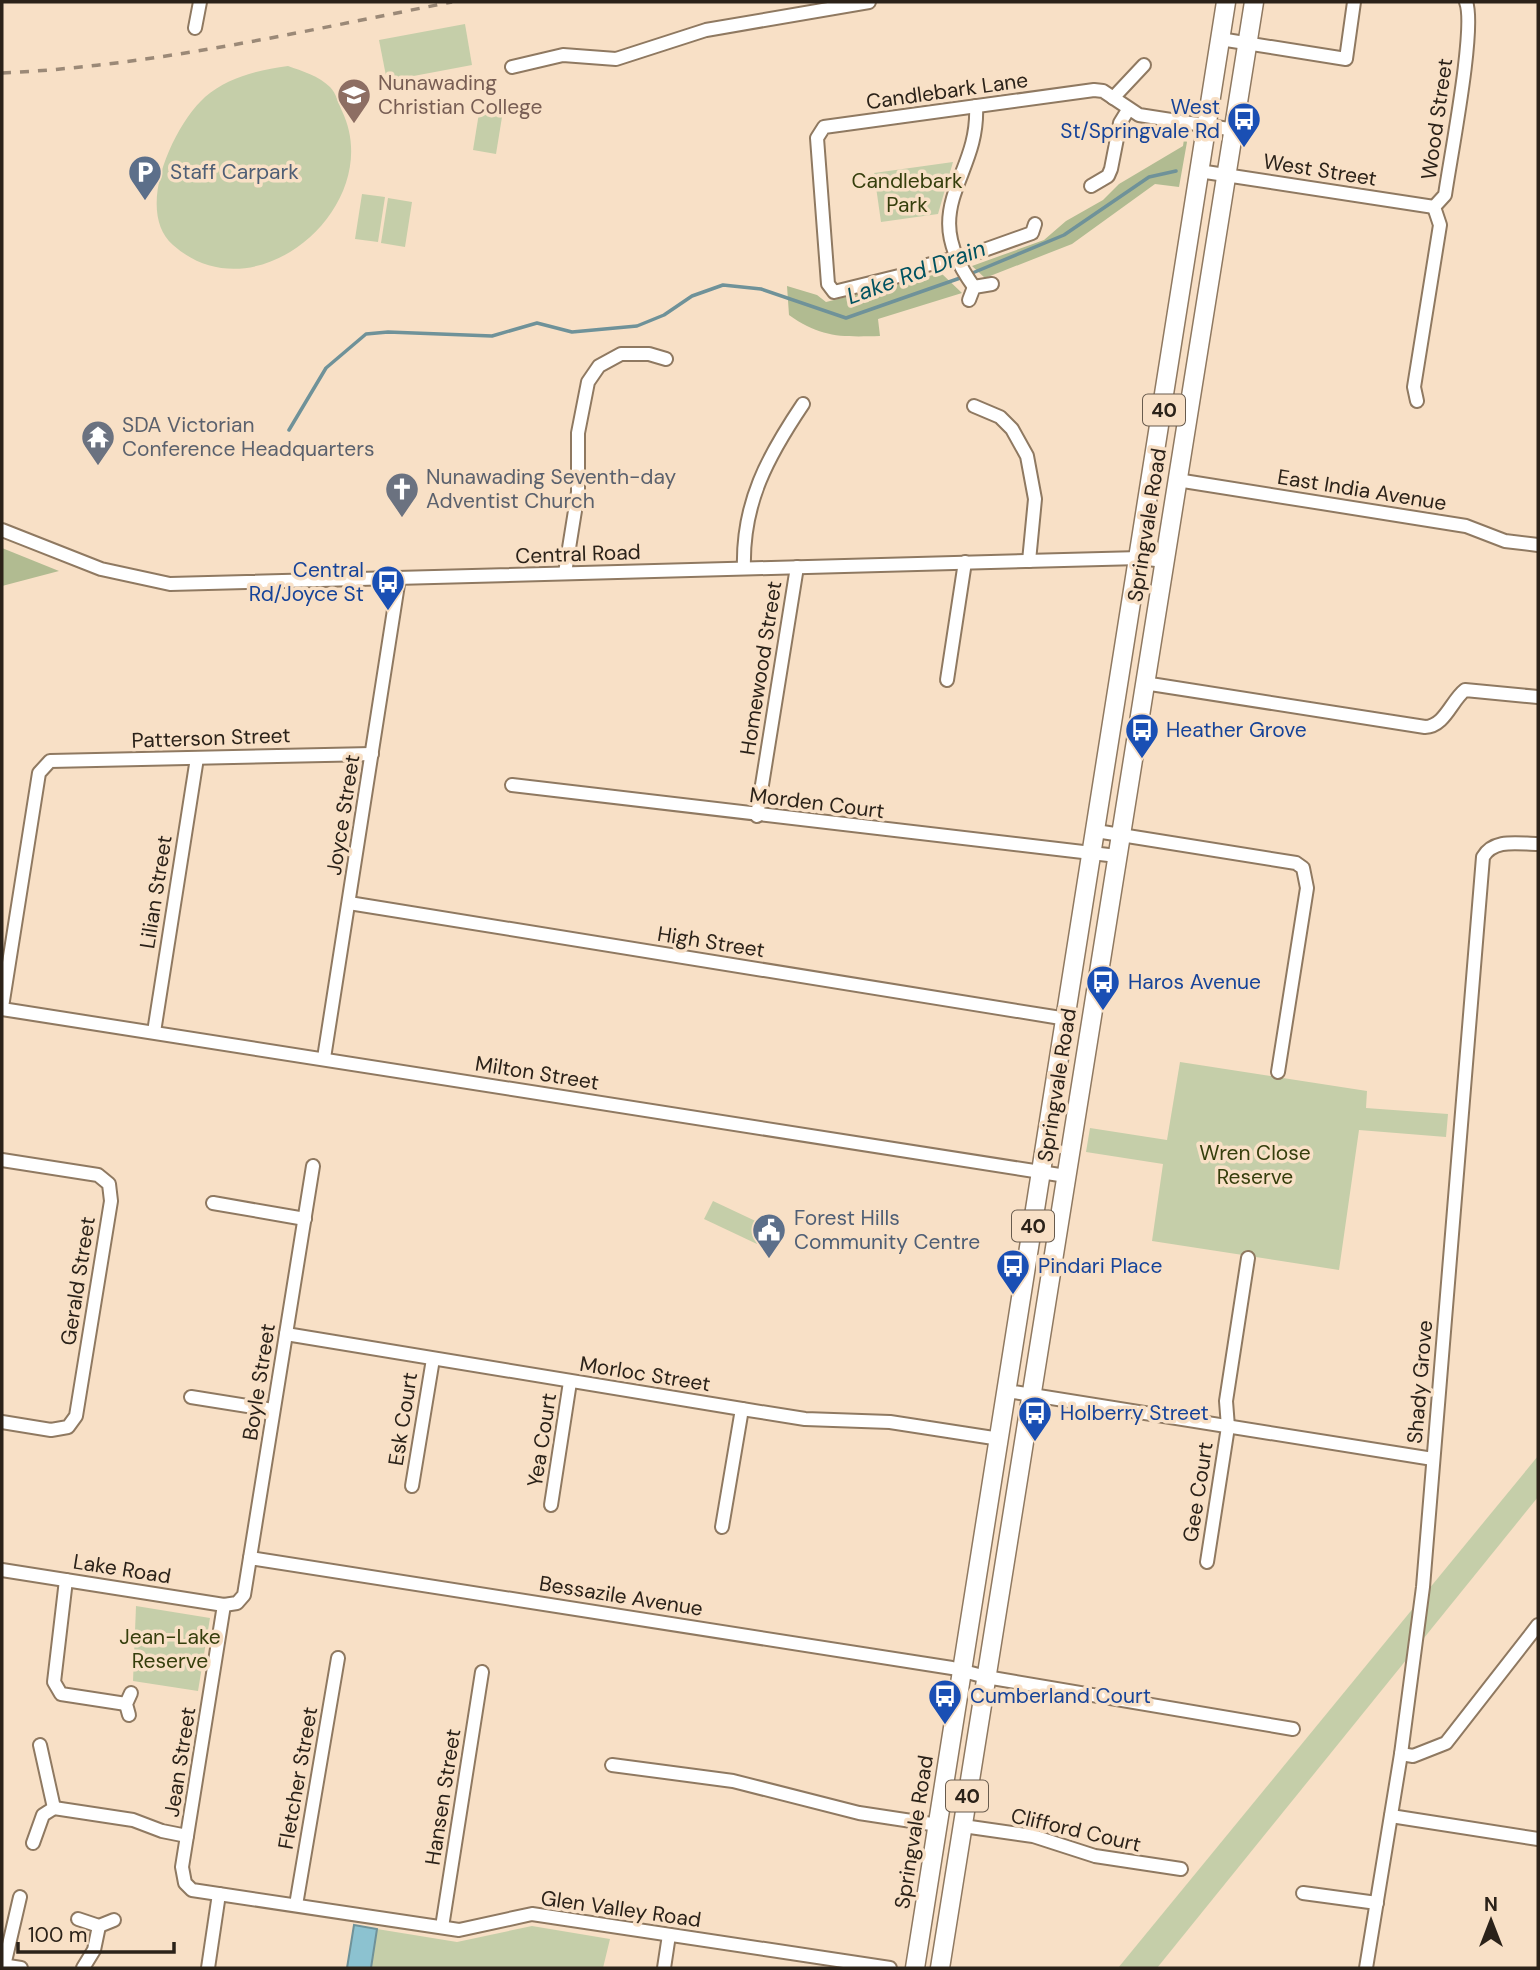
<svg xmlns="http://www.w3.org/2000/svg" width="1540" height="1970" font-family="'DM Sans',sans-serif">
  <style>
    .green { fill: #c5cea9 }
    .forest { fill: #b1bb91 }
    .water { fill: #8cc2d0; stroke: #6f9299; stroke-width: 2 }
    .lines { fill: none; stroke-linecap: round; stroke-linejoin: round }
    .stream { stroke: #6f9299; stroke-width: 3.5 }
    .minor-casing { stroke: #8f7961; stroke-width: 16 }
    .highway-casing { stroke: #8f7961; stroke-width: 21 }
    .minor { stroke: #fff; stroke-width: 12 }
    .highway { stroke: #fff; stroke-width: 18 }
    .rail { stroke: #9b8977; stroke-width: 3.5; stroke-dasharray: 9 9; stroke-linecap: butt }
    .labels { text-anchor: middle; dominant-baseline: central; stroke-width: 7; stroke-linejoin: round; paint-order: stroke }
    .shield { fill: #f8e0c6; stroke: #685b4d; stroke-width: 2 }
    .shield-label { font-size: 19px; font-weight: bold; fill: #2b2219 }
    .education-label { font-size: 21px; fill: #785e54; stroke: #f8e0c6; text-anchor: start }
    .street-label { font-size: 21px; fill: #2b2219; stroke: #f8e0c6 }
    .transit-label { font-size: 21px; fill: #164399; stroke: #f8e0c6; text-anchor: start }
    .service-label { font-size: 21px; fill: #4e5e75; stroke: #f8e0c6; text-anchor: start }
    .park-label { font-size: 21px; fill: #353e0c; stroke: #f8e0c6 }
    .worship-label { font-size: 21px; fill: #5b616d; stroke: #f8e0c6; text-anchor: start }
    .water-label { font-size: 23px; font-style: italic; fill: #005260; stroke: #f8e0c6 }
  </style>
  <rect width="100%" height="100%" fill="#f8e0c6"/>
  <g class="green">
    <polygon points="465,24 472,65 387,81 379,40"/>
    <path d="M288,66C302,71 319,76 330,87C336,93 339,104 342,111C387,205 256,319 173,245C134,211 173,126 205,97C228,77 258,70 288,66Z"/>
    <polygon points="479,113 502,117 496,154 473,150"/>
    <polygon points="953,162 938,214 881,222 874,173"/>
    <polygon points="362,194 385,197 378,242 355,239"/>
    <polygon points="388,198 412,202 405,247 381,243"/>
    <polygon points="1180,1062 1367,1091 1366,1108 1448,1114 1446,1137 1359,1130 1339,1270 1152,1241 1163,1164 1086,1152 1090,1128 1167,1140"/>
    <polygon points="713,1201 766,1226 757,1244 704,1219"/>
    <polygon points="1538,1456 1538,1497 1157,1968 1118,1968"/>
    <polygon points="136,1606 210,1618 198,1691 133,1681"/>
    <polygon points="532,1926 610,1939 603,1968 371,1968 377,1929 457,1942"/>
  </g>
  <g class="forest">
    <polygon points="1184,139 1187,142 1179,187 1155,184 1072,244 985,278 972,266 1044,240 1066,221 1103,200 1119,184 1183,146"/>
    <path d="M941,273L962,293L878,319L880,336C842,337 821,338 789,315L787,286L817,295L826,302Z"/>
    <polygon points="2,548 59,571 2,586"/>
  </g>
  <polygon class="water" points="354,1925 377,1929 371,1968 347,1968"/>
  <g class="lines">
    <g class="stream">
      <polyline points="970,274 1064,235 1149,177 1176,171"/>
      <polyline points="289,430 326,368 366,334 388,332 492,336 537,323 572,332 637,326 664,315 692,296 723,285 761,289 846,318 963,277"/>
    </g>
    <g class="minor-casing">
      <g id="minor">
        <polyline points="195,28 200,2"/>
        <polyline points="1220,39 1346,59 1354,2"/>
        <polyline points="512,67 563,55 616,59 706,30 869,2"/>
        <polyline points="1113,98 1144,65"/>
        <polyline points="1199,171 1434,207"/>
        <polyline points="1091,186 1108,176 1111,169 1120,123 1128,110"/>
        <polyline points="927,265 973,254 1032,233 1035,224"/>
        <polyline points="903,275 834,292 828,284 817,138 824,127 1094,90 1103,91 1139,115 1235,130"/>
        <path d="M974,287C915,206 980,179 976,106"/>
        <polyline points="969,300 974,287 992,284"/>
        <path d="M1417,401L1414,387L1440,225L1434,207L1445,195C1450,159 1476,28 1466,2"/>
        <polyline points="974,406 1000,417 1012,429 1027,456 1035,499 1029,561"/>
        <polyline points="1177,480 1466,526 1505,541 1538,545"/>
        <polyline points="2,530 101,569 170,584 1140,558 1164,561"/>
        <path d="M744,568C742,503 768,456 803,404"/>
        <polyline points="565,573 578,492 578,433 588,382 599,366 621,354 649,354 666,359"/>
        <polyline points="947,680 965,562"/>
        <path d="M1144,683L1425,727C1445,726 1451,701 1465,690L1538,697"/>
        <polyline points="512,785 1117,856"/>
        <polyline points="757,816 797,567"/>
        <polyline points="1096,831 1296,863 1303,868 1307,888 1278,1072"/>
        <polyline points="349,903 1067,1019"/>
        <polyline points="2,1007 39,773 50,761 372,754"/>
        <polyline points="2,1009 1066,1176"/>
        <polyline points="154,1032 197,758"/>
        <polyline points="324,1058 399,578"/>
        <polyline points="2,1160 98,1175 109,1184 111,1201 76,1416 68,1427 51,1430 2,1422"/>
        <polyline points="213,1203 305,1219"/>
        <polyline points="286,1334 742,1409 805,1419 890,1422 1000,1439"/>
        <polyline points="1007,1391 1433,1459"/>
        <polyline points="191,1397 273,1410"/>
        <polyline points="412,1486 433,1359"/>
        <polyline points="551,1505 570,1382"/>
        <polyline points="722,1527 742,1409"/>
        <polyline points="250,1558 952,1668 986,1677 1293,1729"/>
        <polyline points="1207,1562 1228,1427 1226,1401 1248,1258"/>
        <polyline points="2,1570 224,1605 237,1603 244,1595 313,1166"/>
        <polyline points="66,1580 54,1682 61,1694 126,1704"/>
        <polyline points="224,1605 182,1867 185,1883 192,1890 459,1930 532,1914 890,1968"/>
        <polyline points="129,1715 126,1704 131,1693"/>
        <polyline points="1401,1754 1413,1756 1446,1743 1538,1625"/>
        <polyline points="612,1765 733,1781 859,1813 938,1825"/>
        <polyline points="54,1808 133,1820 162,1831 187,1836"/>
        <polyline points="1391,1816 1538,1839"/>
        <polyline points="963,1826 1033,1836 1095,1856 1181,1869"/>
        <polyline points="33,1843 43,1815 54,1808 40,1745"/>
        <polyline points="1303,1893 1377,1903"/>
        <polyline points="296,1905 338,1658"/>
        <polyline points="78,1919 99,1926 114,1920"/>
        <polyline points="442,1927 482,1672"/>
        <polyline points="2,1965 21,1968"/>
        <polyline points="4,1966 20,1897"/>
        <polyline points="83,1968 94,1950 99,1926"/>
        <polyline points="208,1968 219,1894"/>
        <polyline points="664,1968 669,1935"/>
        <path d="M1366,1968L1401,1754L1423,1587L1483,857C1494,838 1519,844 1538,844"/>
      </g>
    </g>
    <g class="highway-casing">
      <g id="highway">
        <polyline points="915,1968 1226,2"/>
        <polyline points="940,1968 1254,2"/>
      </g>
    </g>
    <use href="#minor" class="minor"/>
    <use href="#highway" class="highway"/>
    <path class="rail" d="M2,73C154,66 303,31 452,2"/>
  </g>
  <defs>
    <g id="school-pin" transform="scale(1.75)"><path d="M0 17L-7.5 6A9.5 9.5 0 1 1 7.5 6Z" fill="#8d6e63" stroke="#f8e0c6"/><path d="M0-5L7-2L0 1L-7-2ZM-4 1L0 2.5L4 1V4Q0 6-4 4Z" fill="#fff"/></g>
    <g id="bus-pin" transform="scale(1.75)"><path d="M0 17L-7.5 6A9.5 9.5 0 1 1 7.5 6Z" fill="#1a4fb4" stroke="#f8e0c6"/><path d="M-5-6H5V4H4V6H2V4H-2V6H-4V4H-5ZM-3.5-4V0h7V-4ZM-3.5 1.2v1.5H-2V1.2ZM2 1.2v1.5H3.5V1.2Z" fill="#fff"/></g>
    <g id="parking-pin" transform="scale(1.75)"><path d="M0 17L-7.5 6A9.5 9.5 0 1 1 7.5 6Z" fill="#5c6f8a" stroke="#f8e0c6"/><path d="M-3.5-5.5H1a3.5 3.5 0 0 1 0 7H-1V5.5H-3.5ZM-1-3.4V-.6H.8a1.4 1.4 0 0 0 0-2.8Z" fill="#fff"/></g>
    <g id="temple-pin" transform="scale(1.75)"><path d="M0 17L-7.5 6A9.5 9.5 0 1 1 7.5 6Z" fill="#6b7280" stroke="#f8e0c6"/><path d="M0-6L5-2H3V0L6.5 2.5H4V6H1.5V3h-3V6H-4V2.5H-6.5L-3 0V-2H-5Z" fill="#fff"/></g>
    <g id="church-pin" transform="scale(1.75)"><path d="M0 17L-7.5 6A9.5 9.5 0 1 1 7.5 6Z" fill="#6b7280" stroke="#f8e0c6"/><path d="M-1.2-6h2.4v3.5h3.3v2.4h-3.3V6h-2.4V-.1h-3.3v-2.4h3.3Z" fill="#fff"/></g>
    <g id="civic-pin" transform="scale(1.75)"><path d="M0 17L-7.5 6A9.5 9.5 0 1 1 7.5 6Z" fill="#5c6f8a" stroke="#f8e0c6"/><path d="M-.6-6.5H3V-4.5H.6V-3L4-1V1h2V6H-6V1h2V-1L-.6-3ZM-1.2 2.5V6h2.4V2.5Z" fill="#fff"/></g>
  </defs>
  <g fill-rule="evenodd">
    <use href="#school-pin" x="354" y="95"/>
    <use href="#bus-pin" x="1244" y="119"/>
    <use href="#parking-pin" x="145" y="172"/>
    <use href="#temple-pin" x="98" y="437"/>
    <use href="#church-pin" x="402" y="489"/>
    <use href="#bus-pin" x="388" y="582"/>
    <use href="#bus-pin" x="1142" y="730"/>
    <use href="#bus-pin" x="1103" y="982"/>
    <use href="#civic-pin" x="769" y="1230"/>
    <use href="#bus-pin" x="1013" y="1266"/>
    <use href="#bus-pin" x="1035" y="1413"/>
    <use href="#bus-pin" x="945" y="1696"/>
  </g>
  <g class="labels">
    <g class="shield">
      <rect x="1143" y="394.5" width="42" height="31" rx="5"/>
      <rect x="1012" y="1210.5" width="42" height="31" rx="5"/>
      <rect x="946" y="1780.5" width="42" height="31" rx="5"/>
    </g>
    <g class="shield-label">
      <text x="1164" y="410">40</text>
      <text x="1033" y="1226">40</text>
      <text x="967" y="1796">40</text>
    </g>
    <g class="education-label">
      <text x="378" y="83">Nunawading<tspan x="378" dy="24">Christian College</tspan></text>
    </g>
    <g class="street-label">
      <text transform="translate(947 91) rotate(-8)">Candlebark Lane</text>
      <text transform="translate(1437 119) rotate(-82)">Wood Street</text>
      <text transform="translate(1320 170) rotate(9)">West Street</text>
      <text transform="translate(1362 490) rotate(9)">East India Avenue</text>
      <text transform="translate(1147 525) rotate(-81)">Springvale Road</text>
      <text transform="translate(578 554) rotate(-2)">Central Road</text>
      <text transform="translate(761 668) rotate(-81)">Homewood Street</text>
      <text transform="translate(211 738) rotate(-2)">Patterson Street</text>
      <text transform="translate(817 803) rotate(7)">Morden Court</text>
      <text transform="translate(343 815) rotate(-81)">Joyce Street</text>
      <text transform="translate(156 892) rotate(-81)">Lilian Street</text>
      <text transform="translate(711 942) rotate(9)">High Street</text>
      <text transform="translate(537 1073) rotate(9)">Milton Street</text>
      <text transform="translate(1057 1085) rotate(-81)">Springvale Road</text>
      <text transform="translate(78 1281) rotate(-81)">Gerald Street</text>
      <text transform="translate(645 1374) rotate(9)">Morloc Street</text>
      <text transform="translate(259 1382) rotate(-81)">Boyle Street</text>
      <text transform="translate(1420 1382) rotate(-85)">Shady Grove</text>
      <text transform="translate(403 1419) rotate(-81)">Esk Court</text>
      <text transform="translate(542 1440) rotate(-81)">Yea Court</text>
      <text transform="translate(1198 1492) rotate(-81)">Gee Court</text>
      <text transform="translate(122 1569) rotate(9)">Lake Road</text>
      <text transform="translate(621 1596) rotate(9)">Bessazile Avenue</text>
      <text transform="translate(180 1762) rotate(-81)">Jean Street</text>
      <text transform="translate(298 1778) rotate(-80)">Fletcher Street</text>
      <text transform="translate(443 1797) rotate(-81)">Hansen Street</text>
      <text transform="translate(1076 1830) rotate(13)">Clifford Court</text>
      <text transform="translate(914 1832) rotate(-81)">Springvale Road</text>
      <text transform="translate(621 1909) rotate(8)">Glen Valley Road</text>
    </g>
    <g class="transit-label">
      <text x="1220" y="107" text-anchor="end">West<tspan x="1220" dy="24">St/Springvale Rd</tspan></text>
      <text x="364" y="570" text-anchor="end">Central<tspan x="364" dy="24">Rd/Joyce St</tspan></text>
      <text x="1166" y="730">Heather Grove</text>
      <text x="1128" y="982">Haros Avenue</text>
      <text x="1038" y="1266">Pindari Place</text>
      <text x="1060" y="1413">Holberry Street</text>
      <text x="970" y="1696">Cumberland Court</text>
    </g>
    <g class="service-label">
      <text x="170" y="172">Staff Carpark</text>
      <text x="794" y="1218">Forest Hills<tspan x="794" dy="24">Community Centre</tspan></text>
    </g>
    <g class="park-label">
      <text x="907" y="181">Candlebark<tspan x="907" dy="24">Park</tspan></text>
      <text x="1255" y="1153">Wren Close<tspan x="1255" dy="24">Reserve</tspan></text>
      <text x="170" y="1637">Jean-Lake<tspan x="170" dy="24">Reserve</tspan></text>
    </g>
    <g class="worship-label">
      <text x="122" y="425">SDA Victorian<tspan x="122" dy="24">Conference Headquarters</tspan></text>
      <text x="426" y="477">Nunawading Seventh-day<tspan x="426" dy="24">Adventist Church</tspan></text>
    </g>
    <g class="water-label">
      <text transform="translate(916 272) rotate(-20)">Lake Rd Drain</text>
    </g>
  </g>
  <rect width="1540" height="1970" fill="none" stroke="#2b2219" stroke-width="7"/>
  <g transform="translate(1491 1921)" stroke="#f8e0c6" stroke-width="5" paint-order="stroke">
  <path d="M0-5L12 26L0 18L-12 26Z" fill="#2b2219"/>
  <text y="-10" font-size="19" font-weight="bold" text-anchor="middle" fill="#2b2219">N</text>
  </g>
  <path d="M18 1942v10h156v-10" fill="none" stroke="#2b2219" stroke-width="3.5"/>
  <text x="28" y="1942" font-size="21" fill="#2b2219" stroke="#f8e0c6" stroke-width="5" paint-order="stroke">100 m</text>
</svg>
